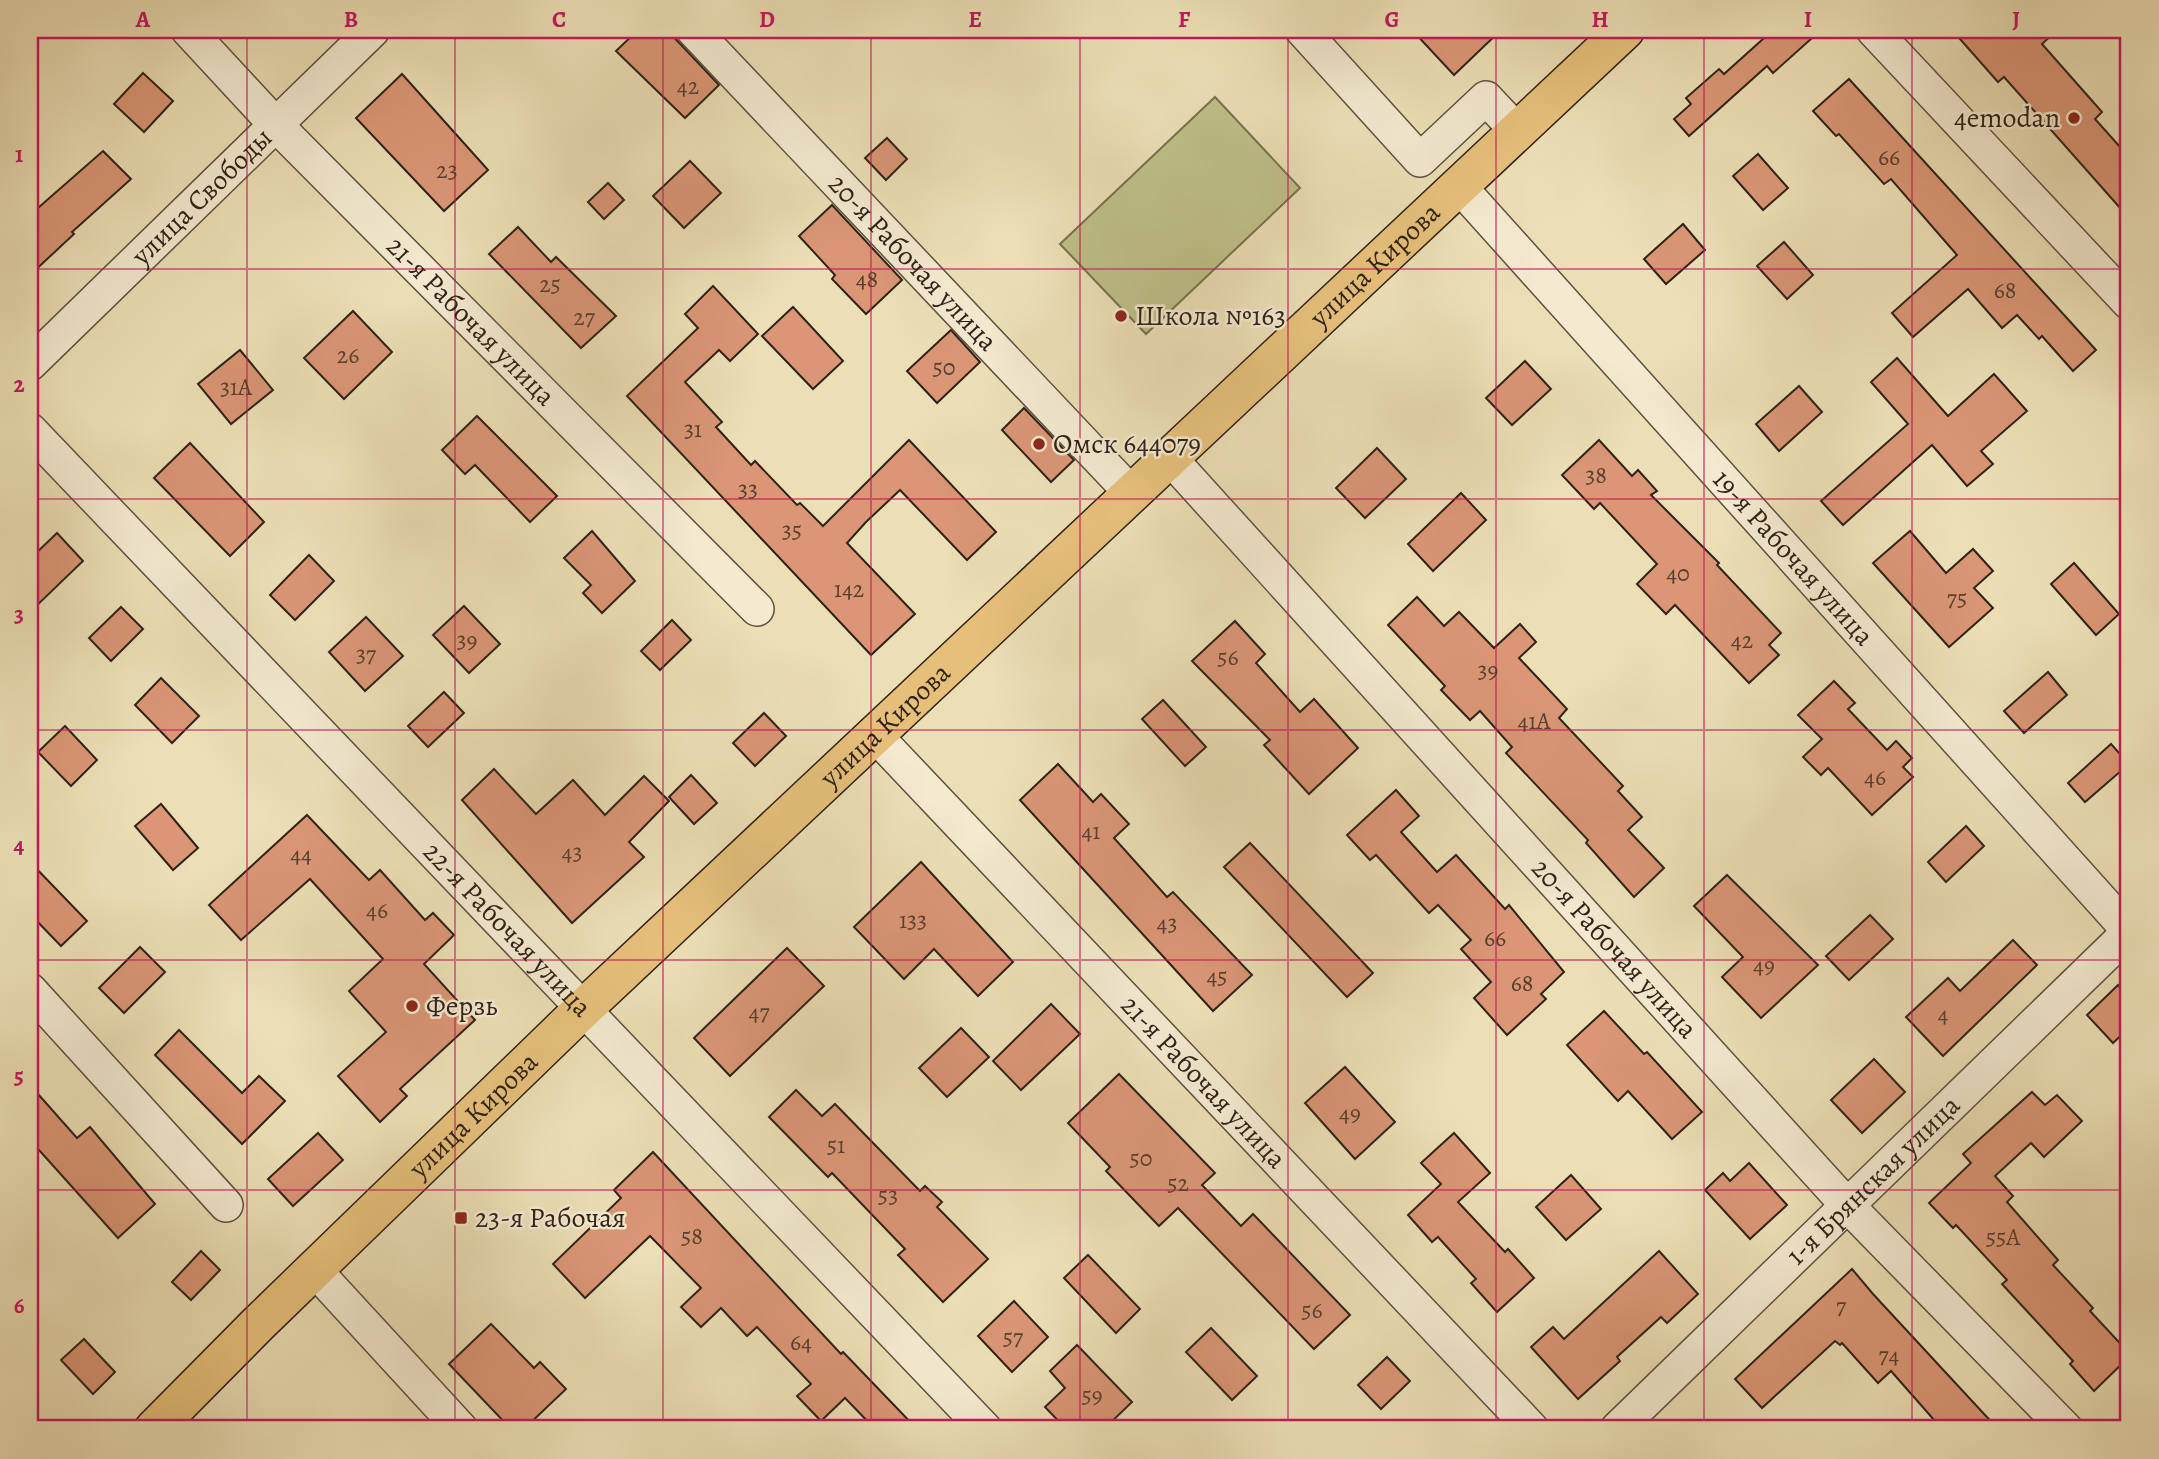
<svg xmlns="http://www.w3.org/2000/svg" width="2159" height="1459" font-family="Alegreya,serif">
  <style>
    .green { fill: #bfc088; stroke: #787150; stroke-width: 2 }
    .building { fill: #da9675; stroke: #302219; stroke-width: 2 }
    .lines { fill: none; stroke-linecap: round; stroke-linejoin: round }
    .minor-casing { stroke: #5f5140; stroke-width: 36 }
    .major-casing { stroke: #302219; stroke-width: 41 }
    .minor { stroke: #f3ead0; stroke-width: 33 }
    .major { stroke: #e6c07b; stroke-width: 38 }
    .grid { fill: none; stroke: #c2185b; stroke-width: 2; stroke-opacity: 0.55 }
    .poi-dot { fill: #8f2418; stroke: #f3ead0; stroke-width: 2.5 }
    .labels { text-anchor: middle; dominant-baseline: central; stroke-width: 5; stroke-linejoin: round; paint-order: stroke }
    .number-label { font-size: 24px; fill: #5a3f30 }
    .poi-label { font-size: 28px; fill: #302219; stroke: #f3ead0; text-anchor: start }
    .street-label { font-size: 28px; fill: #302219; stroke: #f3ead0 }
    .neatline { fill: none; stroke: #c2185b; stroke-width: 2.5 }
    .grid-label { font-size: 23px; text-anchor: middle; font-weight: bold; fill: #c2185b }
  </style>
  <rect width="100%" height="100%" fill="#ecdfb6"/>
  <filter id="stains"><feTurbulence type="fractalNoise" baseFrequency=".00286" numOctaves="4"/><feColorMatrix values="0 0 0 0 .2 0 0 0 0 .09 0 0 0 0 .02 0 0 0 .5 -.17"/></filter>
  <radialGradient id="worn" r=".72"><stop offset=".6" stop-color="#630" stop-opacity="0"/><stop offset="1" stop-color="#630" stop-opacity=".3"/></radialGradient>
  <polygon class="green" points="1215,97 1300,188 1146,334 1060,244"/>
  <g class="building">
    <polygon points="638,30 667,30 719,85 685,118 616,51"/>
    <polygon points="1412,30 1501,30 1454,75"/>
    <polygon points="1773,30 1821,30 1773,73 1767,66 1689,136 1674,119 1691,104 1686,98 1719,69 1724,74"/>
    <polygon points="1952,30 2057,30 2042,44 2102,112 2095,119 2129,157 2129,218 2004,77 1998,82"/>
    <polygon points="143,73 173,101 144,132 114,104"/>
    <polygon points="402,74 488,170 444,211 356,118"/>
    <polygon points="1849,79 2096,350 2073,371 2042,336 2039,339 2017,315 2002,328 1968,289 1913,337 1892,313 1957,255 1891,179 1884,184 1839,134 1836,136 1813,111"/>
    <polygon points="887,138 907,159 886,180 865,158"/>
    <polygon points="103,151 131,179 72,232 74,234 30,275 30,215"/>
    <polygon points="1758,154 1788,188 1763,210 1733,176"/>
    <polygon points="690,161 721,193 684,228 653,196"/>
    <polygon points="608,183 624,200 604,219 588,202"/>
    <polygon points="832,205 902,280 866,314 832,279 835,275 799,236"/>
    <polygon points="1683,224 1705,250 1666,284 1644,259"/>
    <polygon points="518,227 551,262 556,257 616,316 581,348 489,254"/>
    <polygon points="1784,242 1813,275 1787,299 1757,266"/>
    <polygon points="713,286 758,334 730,361 719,350 685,382 722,422 716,427 751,465 755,461 797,505 800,503 823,526 909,440 996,532 967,560 900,490 866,522 847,543 915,614 871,655 627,396 698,328 685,314"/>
    <polygon points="793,307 843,361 813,389 762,336"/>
    <polygon points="353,311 392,352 344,399 304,358"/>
    <polygon points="951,330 980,362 937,403 907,371"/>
    <polygon points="240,350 273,390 231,424 198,384"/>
    <polygon points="1897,358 1948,416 1994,374 2027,411 1981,451 1993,464 1967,486 1932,445 1843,525 1821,501 1908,424 1871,382"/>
    <polygon points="1525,361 1551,389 1512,425 1486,398"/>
    <polygon points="1799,386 1822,412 1779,451 1756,424"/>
    <polygon points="1024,408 1074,460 1051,482 1002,430"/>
    <polygon points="477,416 557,496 530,522 475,465 465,474 442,450"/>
    <polygon points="1599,440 1632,476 1638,470 1657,491 1651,495 1719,563 1717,565 1781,633 1769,645 1779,655 1749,683 1675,605 1666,614 1637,584 1657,564 1600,503 1594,509 1562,475"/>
    <polygon points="190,443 264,522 230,556 154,478"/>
    <polygon points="1377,448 1406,479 1365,518 1336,488"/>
    <polygon points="1461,493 1486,520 1433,571 1408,544"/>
    <polygon points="592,531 635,581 602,613 583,593 591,585 564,558"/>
    <polygon points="1910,531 1946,573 1973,549 1993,571 1974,588 1993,608 1949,647 1873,563"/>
    <polygon points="57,533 83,561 30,612 30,559"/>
    <polygon points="309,555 334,581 295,620 270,595"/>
    <polygon points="2074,563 2119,614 2096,635 2051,584"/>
    <polygon points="1417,597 1444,626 1459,612 1494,648 1520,624 1536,642 1519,658 1567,709 1559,718 1623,786 1618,791 1642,817 1628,830 1664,868 1634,897 1586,843 1588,840 1506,753 1512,747 1480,711 1470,720 1441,690 1445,686 1388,625"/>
    <polygon points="464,606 500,644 469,673 433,635"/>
    <polygon points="121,607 143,629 111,661 89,638"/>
    <polygon points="366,617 403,656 365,691 329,652"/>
    <polygon points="672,620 691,640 660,670 641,651"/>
    <polygon points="1235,621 1265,654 1256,663 1300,712 1314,699 1358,748 1309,794 1264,745 1270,740 1192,661"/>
    <polygon points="2048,672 2067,695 2024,733 2004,711"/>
    <polygon points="161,678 199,716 172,743 135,705"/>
    <polygon points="1834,681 1855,703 1848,709 1887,750 1896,741 1912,758 1903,767 1913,777 1872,815 1828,768 1821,775 1803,757 1822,739 1798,715"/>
    <polygon points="444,692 464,713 428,747 408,726"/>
    <polygon points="1163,700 1206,747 1185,766 1142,719"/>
    <polygon points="764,713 786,736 755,766 733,743"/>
    <polygon points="65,726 97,760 71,786 38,752"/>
    <polygon points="2111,744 2129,764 2085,802 2068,783"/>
    <polygon points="1058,764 1093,802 1101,794 1129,824 1114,838 1167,897 1173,892 1252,975 1213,1011 1020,800"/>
    <polygon points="494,769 536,814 573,780 605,815 644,776 669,801 629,842 644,857 572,923 462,800"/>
    <polygon points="691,775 717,803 694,824 669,797"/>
    <polygon points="1396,790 1419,816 1401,832 1437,872 1456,855 1505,909 1509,905 1564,972 1541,994 1546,999 1507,1035 1474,998 1491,982 1461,949 1471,940 1438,905 1429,913 1376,855 1370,860 1347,835"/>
    <polygon points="161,804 198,848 173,870 135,826"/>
    <polygon points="307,815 369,880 380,870 425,920 433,913 454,935 424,964 475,1020 400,1089 407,1096 380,1122 338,1076 386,1032 349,991 383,959 310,879 241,940 209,905"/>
    <polygon points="1966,826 1984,846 1946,882 1928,862"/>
    <polygon points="1250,843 1373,973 1347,997 1224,867"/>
    <polygon points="30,862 87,921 61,946 30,914"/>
    <polygon points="921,862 1013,962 978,996 934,949 904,979 854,927"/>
    <polygon points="1727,875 1818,965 1761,1018 1722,977 1743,957 1694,906"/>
    <polygon points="1870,915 1893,939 1849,980 1826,956"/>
    <polygon points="2013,940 2037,965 1943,1056 1906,1017 1948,978 1960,991"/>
    <polygon points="140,947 165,972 124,1013 99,988"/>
    <polygon points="787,948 824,986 730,1076 694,1038"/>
    <polygon points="2118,985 2129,998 2129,1028 2113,1043 2087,1015"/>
    <polygon points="1051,1004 1080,1034 1021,1090 993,1061"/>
    <polygon points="1604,1011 1644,1054 1647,1052 1702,1112 1672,1139 1628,1091 1618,1101 1567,1045"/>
    <polygon points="961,1028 989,1057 947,1097 919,1068"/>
    <polygon points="179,1030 242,1093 259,1076 285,1101 242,1144 155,1055"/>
    <polygon points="1874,1059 1905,1092 1862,1133 1831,1100"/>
    <polygon points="1345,1067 1395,1122 1355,1159 1305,1103"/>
    <polygon points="1119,1074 1215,1173 1202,1185 1241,1226 1253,1214 1350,1315 1314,1349 1178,1208 1159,1226 1106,1171 1110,1167 1068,1123"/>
    <polygon points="30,1085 77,1138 90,1127 155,1204 118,1238 30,1140"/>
    <polygon points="796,1090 822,1116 835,1104 920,1191 925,1186 942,1202 937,1207 988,1259 943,1302 898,1255 905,1249 832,1173 828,1177 769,1117"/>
    <polygon points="2032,1092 2045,1105 2057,1095 2082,1121 2044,1157 2031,1143 1995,1176 2013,1196 2007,1202 2058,1260 2053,1265 2093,1308 2090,1311 2129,1353 2129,1357 2094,1391 2070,1364 2073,1361 2002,1284 2007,1280 1956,1225 1953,1228 1929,1203 1971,1163 1963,1154"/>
    <polygon points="318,1133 343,1160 293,1206 268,1179"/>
    <polygon points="1454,1133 1490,1173 1458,1202 1505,1252 1508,1249 1534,1278 1497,1312 1471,1283 1476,1279 1438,1237 1432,1242 1408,1215 1441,1184 1421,1163"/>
    <polygon points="653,1152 841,1354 843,1352 917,1429 875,1429 845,1398 821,1421 797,1396 811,1384 757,1327 747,1336 721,1308 701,1327 681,1307 701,1288 650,1236 585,1298 553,1264 621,1198 614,1190"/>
    <polygon points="1749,1163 1787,1205 1750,1239 1705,1190 1723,1173 1730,1181"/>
    <polygon points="1571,1175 1601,1209 1566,1240 1536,1207"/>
    <polygon points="201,1251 220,1270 191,1300 172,1282"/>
    <polygon points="1659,1251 1698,1294 1667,1323 1661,1317 1617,1357 1620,1361 1578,1399 1531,1347 1553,1327 1564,1339"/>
    <polygon points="1088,1255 1140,1309 1116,1333 1064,1278"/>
    <polygon points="1852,1269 1873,1294 1998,1429 1942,1429 1891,1371 1878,1383 1842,1343 1840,1345 1835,1341 1762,1408 1735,1379"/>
    <polygon points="1014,1301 1048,1337 1012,1372 978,1336"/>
    <polygon points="491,1324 534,1368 540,1362 566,1389 524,1429 511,1429 449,1364"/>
    <polygon points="1211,1328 1257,1376 1232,1400 1186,1352"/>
    <polygon points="84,1339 115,1372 93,1394 61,1360"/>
    <polygon points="1077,1345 1132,1402 1104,1429 1066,1429 1045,1407 1065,1388 1050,1371"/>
    <polygon points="1387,1357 1410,1381 1381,1409 1358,1385"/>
  </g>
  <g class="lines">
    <g class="minor-casing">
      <g id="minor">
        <path id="s1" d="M188,30L275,124L757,609"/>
        <path id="s2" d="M693,30L1133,495"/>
        <polyline points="1302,30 1420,160 1486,98 1517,131"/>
        <polyline points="1873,30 2129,303"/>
        <path id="s3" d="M1459,186L2129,931"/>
        <path id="s4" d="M30,364L373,30"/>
        <path id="s5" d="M30,430L985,1429"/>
        <path id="s6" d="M1170,458L1846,1204L2066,1429"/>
        <path id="s7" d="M875,735L1532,1429"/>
        <polyline points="30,990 226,1205"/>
        <polyline points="314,1269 461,1429"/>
        <path id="s8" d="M1617,1429L2129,932"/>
      </g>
    </g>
    <g class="major-casing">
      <g id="major">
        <path id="s9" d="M154,1429L258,1324L582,1010L1625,30"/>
      </g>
    </g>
    <use href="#minor" class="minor"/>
    <use href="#major" class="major"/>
  </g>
  <path class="grid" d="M247,30V1429M455,30V1429M663,30V1429M871,30V1429M1080,30V1429M1288,30V1429M1496,30V1429M1704,30V1429M1912,30V1429M30,269H2129M30,499H2129M30,730H2129M30,960H2129M30,1190H2129"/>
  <g class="poi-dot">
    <circle cx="2074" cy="118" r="7"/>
    <circle cx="1121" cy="316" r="7"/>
    <circle cx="1039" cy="444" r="7"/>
    <circle cx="412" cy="1006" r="7"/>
    <rect x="454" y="1211" width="14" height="14" rx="3.5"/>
  </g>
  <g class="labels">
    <g class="number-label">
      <text x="688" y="86">42</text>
      <text x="1889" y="157">66</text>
      <text x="447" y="170">23</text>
      <text x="867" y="279">48</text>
      <text x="550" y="284">25</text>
      <text x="2005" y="290">68</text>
      <text x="584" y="317">27</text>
      <text x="348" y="355">26</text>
      <text x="944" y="367">50</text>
      <text x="236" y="387">31А</text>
      <text x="693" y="429">31</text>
      <text x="1596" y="475">38</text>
      <text x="748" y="489">33</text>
      <text x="792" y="530">35</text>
      <text x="1678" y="573">40</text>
      <text x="849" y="589">142</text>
      <text x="1957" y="598">75</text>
      <text x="467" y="640">39</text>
      <text x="1742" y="640">42</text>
      <text x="366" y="654">37</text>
      <text x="1228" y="657">56</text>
      <text x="1488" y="670">39</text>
      <text x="1534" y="721">41А</text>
      <text x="1875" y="777">46</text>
      <text x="1091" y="831">41</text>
      <text x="572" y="852">43</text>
      <text x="301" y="854">44</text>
      <text x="377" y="910">46</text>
      <text x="913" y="920">133</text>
      <text x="1167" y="923">43</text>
      <text x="1495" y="938">66</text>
      <text x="1764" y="965">49</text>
      <text x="1217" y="976">45</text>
      <text x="1522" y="983">68</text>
      <text x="759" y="1012">47</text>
      <text x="1943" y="1014">4</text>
      <text x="1350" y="1113">49</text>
      <text x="836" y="1145">51</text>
      <text x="1141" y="1158">50</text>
      <text x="1178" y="1183">52</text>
      <text x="888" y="1195">53</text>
      <text x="692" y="1236">58</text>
      <text x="2003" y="1237">55А</text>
      <text x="1841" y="1306">7</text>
      <text x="1312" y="1310">56</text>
      <text x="1013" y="1337">57</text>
      <text x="801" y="1342">64</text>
      <text x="1889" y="1355">74</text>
      <text x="1092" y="1395">59</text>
    </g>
    <g class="poi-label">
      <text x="2060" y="118" text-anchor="end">4emodan</text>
      <text x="1135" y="316">Школа №163</text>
      <text x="1053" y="444">Омск 644079</text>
      <text x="426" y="1006">Ферзь</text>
      <text x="475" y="1218">23-я Рабочая</text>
    </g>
    <g class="street-label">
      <text stroke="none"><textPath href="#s4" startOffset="240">улица Свободы</textPath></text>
      <text stroke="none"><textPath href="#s2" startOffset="320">20-я Рабочая улица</textPath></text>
      <text stroke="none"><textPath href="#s9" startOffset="1687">улица Кирова</textPath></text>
      <text stroke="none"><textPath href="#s1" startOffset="406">21-я Рабочая улица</textPath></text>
      <text stroke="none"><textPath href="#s3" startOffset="500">19-я Рабочая улица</textPath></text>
      <text stroke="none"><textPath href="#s9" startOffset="1015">улица Кирова</textPath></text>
      <text stroke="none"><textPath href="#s5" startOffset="691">22-я Рабочая улица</textPath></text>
      <text stroke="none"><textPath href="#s6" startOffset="662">20-я Рабочая улица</textPath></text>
      <text stroke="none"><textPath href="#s7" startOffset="478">21-я Рабочая улица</textPath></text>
      <text stroke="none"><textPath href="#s9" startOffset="448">улица Кирова</textPath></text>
      <text stroke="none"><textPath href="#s8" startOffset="357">1-я Брянская улица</textPath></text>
    </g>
  </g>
  <rect width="2159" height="1459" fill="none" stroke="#ecdfb6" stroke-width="77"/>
  <rect x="38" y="38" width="2082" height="1382" class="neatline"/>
  <g class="grid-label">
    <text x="143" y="27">A</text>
    <text x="351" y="27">B</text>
    <text x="559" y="27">C</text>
    <text x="767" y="27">D</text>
    <text x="975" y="27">E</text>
    <text x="1184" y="27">F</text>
    <text x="1392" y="27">G</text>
    <text x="1600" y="27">H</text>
    <text x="1808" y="27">I</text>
    <text x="2016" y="27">J</text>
    <text x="19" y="162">1</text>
    <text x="19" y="392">2</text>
    <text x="19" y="622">3</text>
    <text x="19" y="853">4</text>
    <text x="19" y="1083">5</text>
    <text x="19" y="1313">6</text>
  </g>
  <rect width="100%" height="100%" filter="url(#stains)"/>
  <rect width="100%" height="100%" fill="url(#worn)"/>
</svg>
